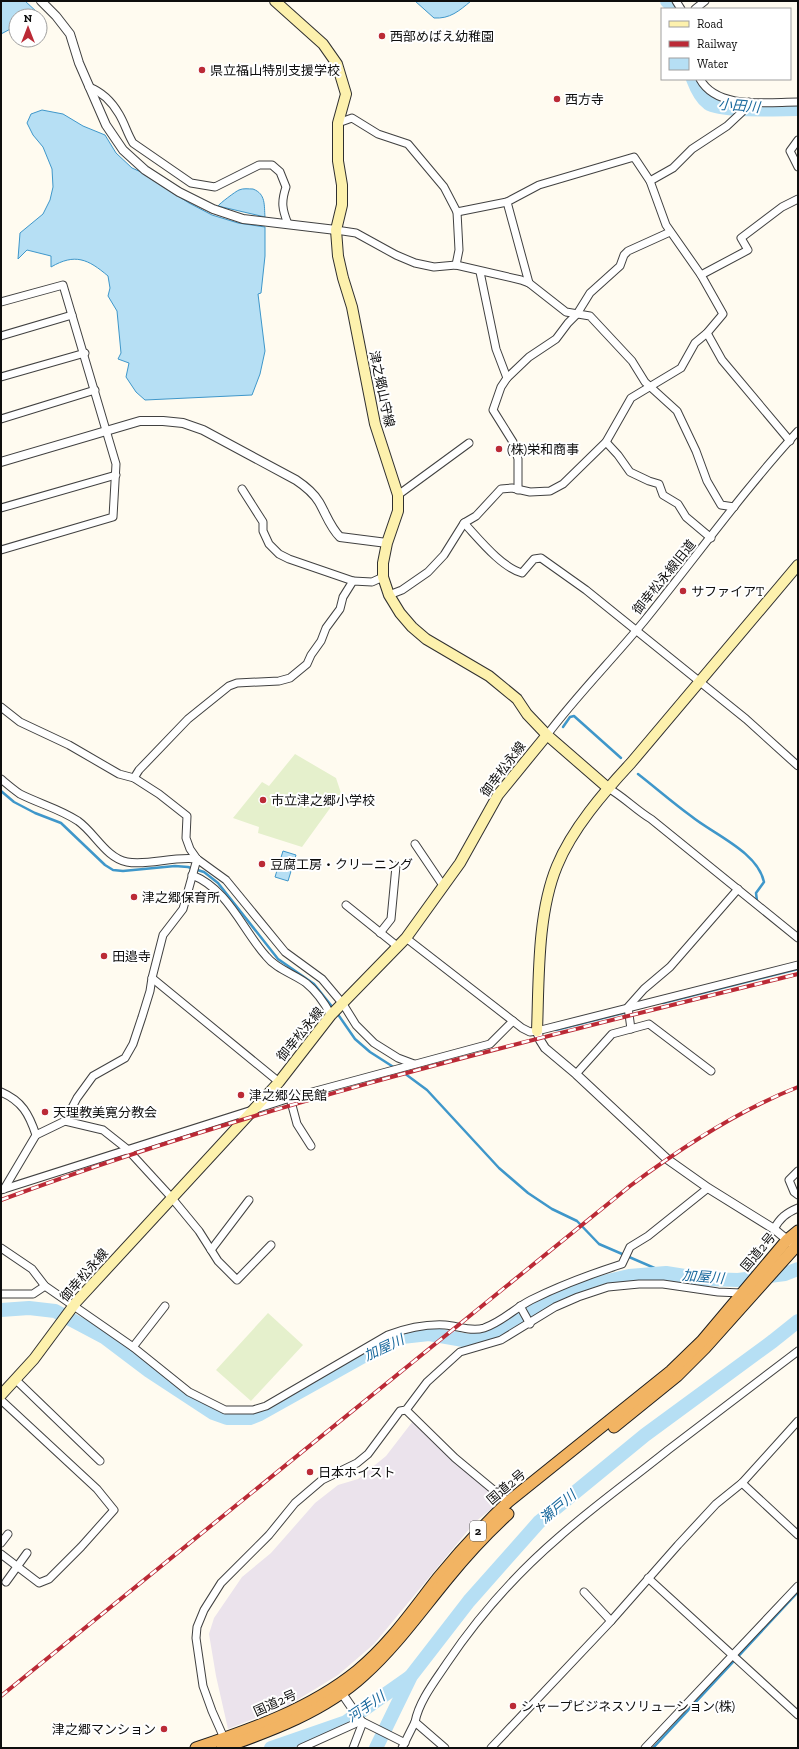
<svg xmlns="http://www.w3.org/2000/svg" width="799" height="1749" font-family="'Zilla Slab','Noto Sans JP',serif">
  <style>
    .industrial { fill: #ebe3ec }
    .pitch { fill: #e5f0cc }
    .water { fill: #b6dff4; stroke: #3f97ca }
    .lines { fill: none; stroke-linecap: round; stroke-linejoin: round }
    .stream { stroke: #3f97ca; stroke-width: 2.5 }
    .river { stroke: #b6dff4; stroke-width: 14 }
    .minor-casing { stroke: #414141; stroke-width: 9 }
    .tertiary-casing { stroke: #414141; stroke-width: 10 }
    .secondary-casing { stroke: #303030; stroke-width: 12 }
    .trunk-casing { stroke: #1f1f1f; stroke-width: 13 }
    .minor { stroke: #fff; stroke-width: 7 }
    .tertiary { stroke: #fff; stroke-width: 8 }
    .secondary { stroke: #fdf1ad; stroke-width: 10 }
    .trunk { stroke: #f2b463; stroke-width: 11 }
    .rail-casing { stroke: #bb2a36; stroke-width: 4 }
    .rail { stroke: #fff; stroke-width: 2.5; stroke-dasharray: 8; stroke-linecap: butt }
    .poi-dot { fill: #bb2a36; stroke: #fff; stroke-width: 1.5 }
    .labels { text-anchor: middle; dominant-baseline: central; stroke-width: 4; stroke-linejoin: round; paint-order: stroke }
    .shield { fill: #fff; stroke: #565656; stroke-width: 1 }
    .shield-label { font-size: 12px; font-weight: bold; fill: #0e0e0e }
    .poi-label { font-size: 13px; fill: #0e0e0e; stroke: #fff; text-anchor: start }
    .street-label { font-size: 13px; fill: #0e0e0e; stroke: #fff }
    .water-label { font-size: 14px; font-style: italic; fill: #1a699d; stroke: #fff }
  </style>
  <rect width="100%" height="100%" fill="#fffbf0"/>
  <polygon class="industrial" points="413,1421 506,1497 475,1522 374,1644 338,1675 289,1705 228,1729 216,1676 209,1634 214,1618 242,1577 271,1553 315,1503 338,1485 358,1479 386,1456"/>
  <g class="pitch">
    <polygon points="295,754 336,778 341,793 302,847 258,833 259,827 233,818 262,782 269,786"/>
    <polygon points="268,1313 303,1345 251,1401 216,1370"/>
  </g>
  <g class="water">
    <polygon points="1,1 25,1 38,13 33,16 16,16 16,26 1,34"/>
    <path d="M415,1H471C459,11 450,19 434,18Z"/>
    <path d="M42,110L63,114L83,126L105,135L116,153L132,168L141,172L189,203L212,215L238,223L265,227V256L261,293L258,294L265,351L260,374L252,395L145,400L136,392L126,377L129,363L118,359L121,353L117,311L108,296L110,288L108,276C88,259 75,253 51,267V256L27,250L18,259L20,233L43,214L50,200L53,187L52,169L43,147L33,135L27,123L31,114Z"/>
    <path d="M253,189C266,194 264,205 265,217L218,206C219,204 236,191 239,190C243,188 249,189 253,189Z"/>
    <polygon points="283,851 296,855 288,881 275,877"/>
  </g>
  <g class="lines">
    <g class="stream">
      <polyline points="563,727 570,717 574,716 621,758"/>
      <path d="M638,774C656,788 673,803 691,816C713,834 758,852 764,882L756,893L757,901"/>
      <polyline points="1,791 14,802 35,813 61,823 105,865 113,870 123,871 175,866 188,867 204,872 218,883 278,959 314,984 334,1009"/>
      <polyline points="663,1003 798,969"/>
      <polyline points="337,1013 355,1039 370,1052 395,1068"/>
      <polyline points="556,1030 627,1012"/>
      <polyline points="400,1070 427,1090 499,1168 528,1193 552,1209 577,1221 599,1244 666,1273"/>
      <polyline points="654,1747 798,1592"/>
    </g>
    <g class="river">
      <polyline points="667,1 675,9"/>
      <path d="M693,79C696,87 700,97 708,103C722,112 779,109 798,109"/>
      <polyline points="1,1310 29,1308 55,1311 104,1337 149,1371 213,1413 227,1418 250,1418 260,1414 362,1357 402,1337 429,1334 469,1341 485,1336 560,1297 585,1287 608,1281 629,1276 666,1273 704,1279 738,1280 785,1274 798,1269"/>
      <polyline points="271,1748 346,1722 410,1677"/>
      <polyline points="376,1748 411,1676 469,1601 539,1522 645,1435 773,1341 798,1321"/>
    </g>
    <g class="minor-casing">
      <g id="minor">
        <polyline points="676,1 681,9"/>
        <polyline points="695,9 705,1"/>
        <path d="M700,79C717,110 767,102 798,102"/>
        <path d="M89,87C102,92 112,102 119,114C125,124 127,133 133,143L191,183L215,187L259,165H272L280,172L286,187C281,202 282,209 288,224"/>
        <polyline points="338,123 352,118 378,134 408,144 444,187 457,212 507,202"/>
        <polyline points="798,140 790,151 798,167"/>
        <polyline points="650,181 673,168 692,149 727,126 743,111 749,102"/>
        <polyline points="336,230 356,233 396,255 415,263 434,267 456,265 521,280 529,283 566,312 590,316 632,361 645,382 677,411 696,451 707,481 721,505 734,507"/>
        <polyline points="456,265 459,250 457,212"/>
        <polyline points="480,272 496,349 507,378"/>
        <polyline points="701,275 748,250 741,238 782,207 798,199"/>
        <polyline points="1,302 63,285 116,464 113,517 1,550"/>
        <polyline points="707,333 722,360 790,441"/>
        <polyline points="1,336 72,315"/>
        <polyline points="1,377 85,353"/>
        <polyline points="1,419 95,390"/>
        <polyline points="606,442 618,455 630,472 649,481 659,484 663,495 678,504 686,517 711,538"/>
        <polyline points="242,489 263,522 263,531 269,544 279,554 289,559 353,581"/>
        <polyline points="518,490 518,459 513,442 493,410 501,387 507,378 529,357 556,339 568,323 577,314 590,293 620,266 624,255 628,251 670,232"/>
        <polyline points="398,495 469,443"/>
        <polyline points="1,508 116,475"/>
        <path d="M464,523C479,539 501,567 522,573L534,559L541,558L586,590L746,719L798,766"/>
        <polyline points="389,595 402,590 428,572 444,555 464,523 476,516 501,489 512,488 530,492 550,491 563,484 606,442 631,398 681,368 695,343 707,333 723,314 701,275 666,225 650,181 634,157 539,185 507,202 529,283"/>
        <polyline points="1,707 20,722 69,745 119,774 134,778 159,794 187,816 186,838 190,849 197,859 226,880 285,952 322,979 343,1004 356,1025 374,1043 398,1058 414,1064"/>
        <path d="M547,735C577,695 613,659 645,620C696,557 743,491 798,431"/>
        <polyline points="134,778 139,770 188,719 229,686 237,683 279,681 290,678 307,664 311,655 321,641 326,628 340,609 343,597 353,581 372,582 383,577"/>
        <path d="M1,779C7,784 14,790 20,794C40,804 60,809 78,821C95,833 106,858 127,862C148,866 173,856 197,859"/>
        <path d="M608,788C624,797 636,810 651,819L798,938"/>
        <polyline points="415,844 444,887"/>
        <path d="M192,875C228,889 242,929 266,956C276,969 294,974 306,983C316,991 325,1004 331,1015"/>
        <polyline points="346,905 397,946"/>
        <polyline points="380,933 391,919 396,866"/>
        <polyline points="406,938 522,1028 530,1032 537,1031 798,965"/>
        <polyline points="152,978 279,1082"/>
        <polyline points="631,1029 628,1007 644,989 670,967 738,889"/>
        <polyline points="576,1074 612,1034 649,1024 711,1071"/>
        <path d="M1,1092C22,1101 29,1114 36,1135L65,1121L77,1098L93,1076L125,1058L133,1044L142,1017L150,991L152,978L163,935L183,909L197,859"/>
        <polyline points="290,1098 297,1124 311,1146"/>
        <polyline points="65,1121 103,1130 127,1149 171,1197 199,1231 218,1261 237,1280 271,1245"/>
        <polyline points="798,1171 789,1180 794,1192 798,1195"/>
        <polyline points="4,1189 36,1135"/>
        <polyline points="1,1190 290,1098 490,1044 513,1021"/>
        <path d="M774,1229C780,1218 786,1213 798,1208"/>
        <path d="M1,1248L32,1269L45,1286L133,1347L189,1392L225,1410H253L266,1406L388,1335C407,1328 425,1324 445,1325C458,1326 471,1332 484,1328C502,1322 515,1308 531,1300C561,1285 591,1274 622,1264L630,1247L648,1236L708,1188"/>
        <polyline points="211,1250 249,1200"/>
        <polyline points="1,1294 33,1294 45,1286"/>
        <polyline points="520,1306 530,1324"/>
        <polyline points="133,1347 165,1306"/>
        <polyline points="16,1380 100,1461"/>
        <polyline points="1,1400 97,1489 114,1510 81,1547 49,1579 39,1583 1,1554"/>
        <polyline points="406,1410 455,1458 508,1502"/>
        <polyline points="742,1483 798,1535"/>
        <polyline points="1,1543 8,1534"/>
        <polyline points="648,1578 798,1715"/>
        <polyline points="6,1582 27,1553"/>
        <polyline points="584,1592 611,1621"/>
        <path d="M415,1722C419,1701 435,1681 447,1663C478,1617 516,1574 559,1537C594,1506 632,1479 668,1450C712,1417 755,1384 798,1351"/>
        <polyline points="224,1738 212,1711 203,1686 196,1638 197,1627 204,1610 221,1583 269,1535 295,1503 322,1480 357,1463 368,1454 400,1411 406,1410 427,1382 460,1352 501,1340 555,1307 578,1297 608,1287 639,1284 663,1284 718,1292 741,1293"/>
        <polyline points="301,1748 361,1721 405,1743"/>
        <polyline points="353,1748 363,1722"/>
        <polyline points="402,1748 415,1722 445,1748"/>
        <polyline points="491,1748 611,1621 678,1545 716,1504 742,1483 798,1421"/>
        <polyline points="645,1748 798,1586"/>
      </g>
    </g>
    <g class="tertiary-casing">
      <g id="tertiary">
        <polyline points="41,1 56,16 70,34 79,63 106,125 123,150 145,170 179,192 213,209 243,219 336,230"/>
        <path d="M1,462L140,421H163L183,423L203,430L296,480C305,486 313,492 319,502C326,514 330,527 340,537L387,543"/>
        <polyline points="537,1031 540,1040 545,1048 576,1074 667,1159 708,1188 774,1229 791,1243"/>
        <polyline points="339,1689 361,1721"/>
      </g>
    </g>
    <g class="secondary-casing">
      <g id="secondary">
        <polyline points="275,1 323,44 337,64 346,94 338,123 338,161 342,185 342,205 336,230 338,256 343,278 352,307 375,424 398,495 398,511 387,543 383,563 383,577 389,595 400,613 412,627 426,639 489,676 517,699 527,714 547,735 608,788"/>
        <path d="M537,1031C539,980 537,914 557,866C572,829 604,792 631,763L798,565"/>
        <polyline points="1,1395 34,1359 77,1301 279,1082 331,1015 406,938 460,863 498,795 547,735"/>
      </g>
    </g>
    <g class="trunk-casing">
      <g id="trunk">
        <polyline points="614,1427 677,1376 705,1348 798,1244"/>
        <path d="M196,1748C252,1729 310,1709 357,1671C389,1645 413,1610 438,1578C460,1551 483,1526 508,1502L671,1371L702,1341L787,1240L798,1231"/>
        <path d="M222,1748C271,1731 325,1711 364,1675C396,1646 420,1612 448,1578C466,1556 486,1534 508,1514"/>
      </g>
    </g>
    <use href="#minor" class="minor"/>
    <use href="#tertiary" class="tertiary"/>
    <use href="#secondary" class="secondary"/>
    <use href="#trunk" class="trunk"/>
    <g class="rail-casing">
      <g id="rail">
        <path d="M1,1200C260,1104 530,1040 798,974"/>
        <path d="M1,1696L630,1186C682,1147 737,1111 798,1087"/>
      </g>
    </g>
    <use href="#rail" class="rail"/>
  </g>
  <g class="poi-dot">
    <circle cx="382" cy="36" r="4"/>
    <circle cx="202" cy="70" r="4"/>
    <circle cx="557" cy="99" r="4"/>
    <circle cx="499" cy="449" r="4"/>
    <circle cx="683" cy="591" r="4"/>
    <circle cx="263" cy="800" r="4"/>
    <circle cx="262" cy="864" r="4"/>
    <circle cx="134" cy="897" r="4"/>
    <circle cx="104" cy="956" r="4"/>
    <circle cx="241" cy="1095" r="4"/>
    <circle cx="45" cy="1112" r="4"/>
    <circle cx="310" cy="1472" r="4"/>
    <circle cx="513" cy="1706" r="4"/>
    <circle cx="164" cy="1729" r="4"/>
  </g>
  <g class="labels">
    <rect class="shield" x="470" y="1521" width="16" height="20" rx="3"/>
    <g class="shield-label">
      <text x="478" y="1531">2</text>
    </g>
    <g class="poi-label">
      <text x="390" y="36">西部めばえ幼稚園</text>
      <text x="210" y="70">県立福山特別支援学校</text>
      <text x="565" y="99">西方寺</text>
      <text x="507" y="449">(株)栄和商事</text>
      <text x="691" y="591">サファイアT</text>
      <text x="271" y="800">市立津之郷小学校</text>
      <text x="270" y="864">豆腐工房・クリーニング</text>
      <text x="142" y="897">津之郷保育所</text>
      <text x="112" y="956">田邉寺</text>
      <text x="249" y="1095">津之郷公民館</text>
      <text x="53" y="1112">天理教美寛分教会</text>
      <text x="318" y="1472">日本ホイスト</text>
      <text x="521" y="1706">シャープビジネスソリューション(株)</text>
      <text x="156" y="1729" text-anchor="end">津之郷マンション</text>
    </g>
    <g class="street-label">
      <text transform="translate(382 389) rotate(78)">津之郷山守線</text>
      <text transform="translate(664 577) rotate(-51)">御幸松永線旧道</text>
      <text transform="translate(503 769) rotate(-53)">御幸松永線</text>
      <text transform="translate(300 1034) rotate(-51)">御幸松永線</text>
      <text transform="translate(758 1252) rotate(-50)">国道2号</text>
      <text transform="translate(84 1275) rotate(-49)">御幸松永線</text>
      <text transform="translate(506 1487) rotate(-40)">国道2号</text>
      <text transform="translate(275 1703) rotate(-24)">国道2号</text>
    </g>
    <g class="water-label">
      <text transform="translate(739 106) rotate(5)">小田川</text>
      <text transform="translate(703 1277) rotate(5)">加屋川</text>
      <text transform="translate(384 1348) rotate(-25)">加屋川</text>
      <text transform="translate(558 1507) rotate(-40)">瀬戸川</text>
      <text transform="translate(366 1707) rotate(-34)">河手川</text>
    </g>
  </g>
  <rect width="799" height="1749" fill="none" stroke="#0e0e0e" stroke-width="4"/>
  <rect x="661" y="8" width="130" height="72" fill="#ffffff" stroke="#9f9f9f"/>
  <rect x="669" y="21" width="20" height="6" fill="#fdf1ad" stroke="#9f9f9f"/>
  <text x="697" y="28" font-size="12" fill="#0e0e0e">Road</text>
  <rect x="669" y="41" width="20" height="6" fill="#bb2a36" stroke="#9f9f9f"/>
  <text x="697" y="48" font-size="12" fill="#0e0e0e">Railway</text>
  <rect x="669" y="58" width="20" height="12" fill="#b6dff4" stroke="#9f9f9f"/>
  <text x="697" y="68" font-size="12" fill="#0e0e0e">Water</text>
  <g transform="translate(28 28)"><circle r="19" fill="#ffffff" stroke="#9f9f9f"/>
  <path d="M0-3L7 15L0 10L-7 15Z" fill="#bb2a36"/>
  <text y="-6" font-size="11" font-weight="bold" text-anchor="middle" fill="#0e0e0e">N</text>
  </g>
</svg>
